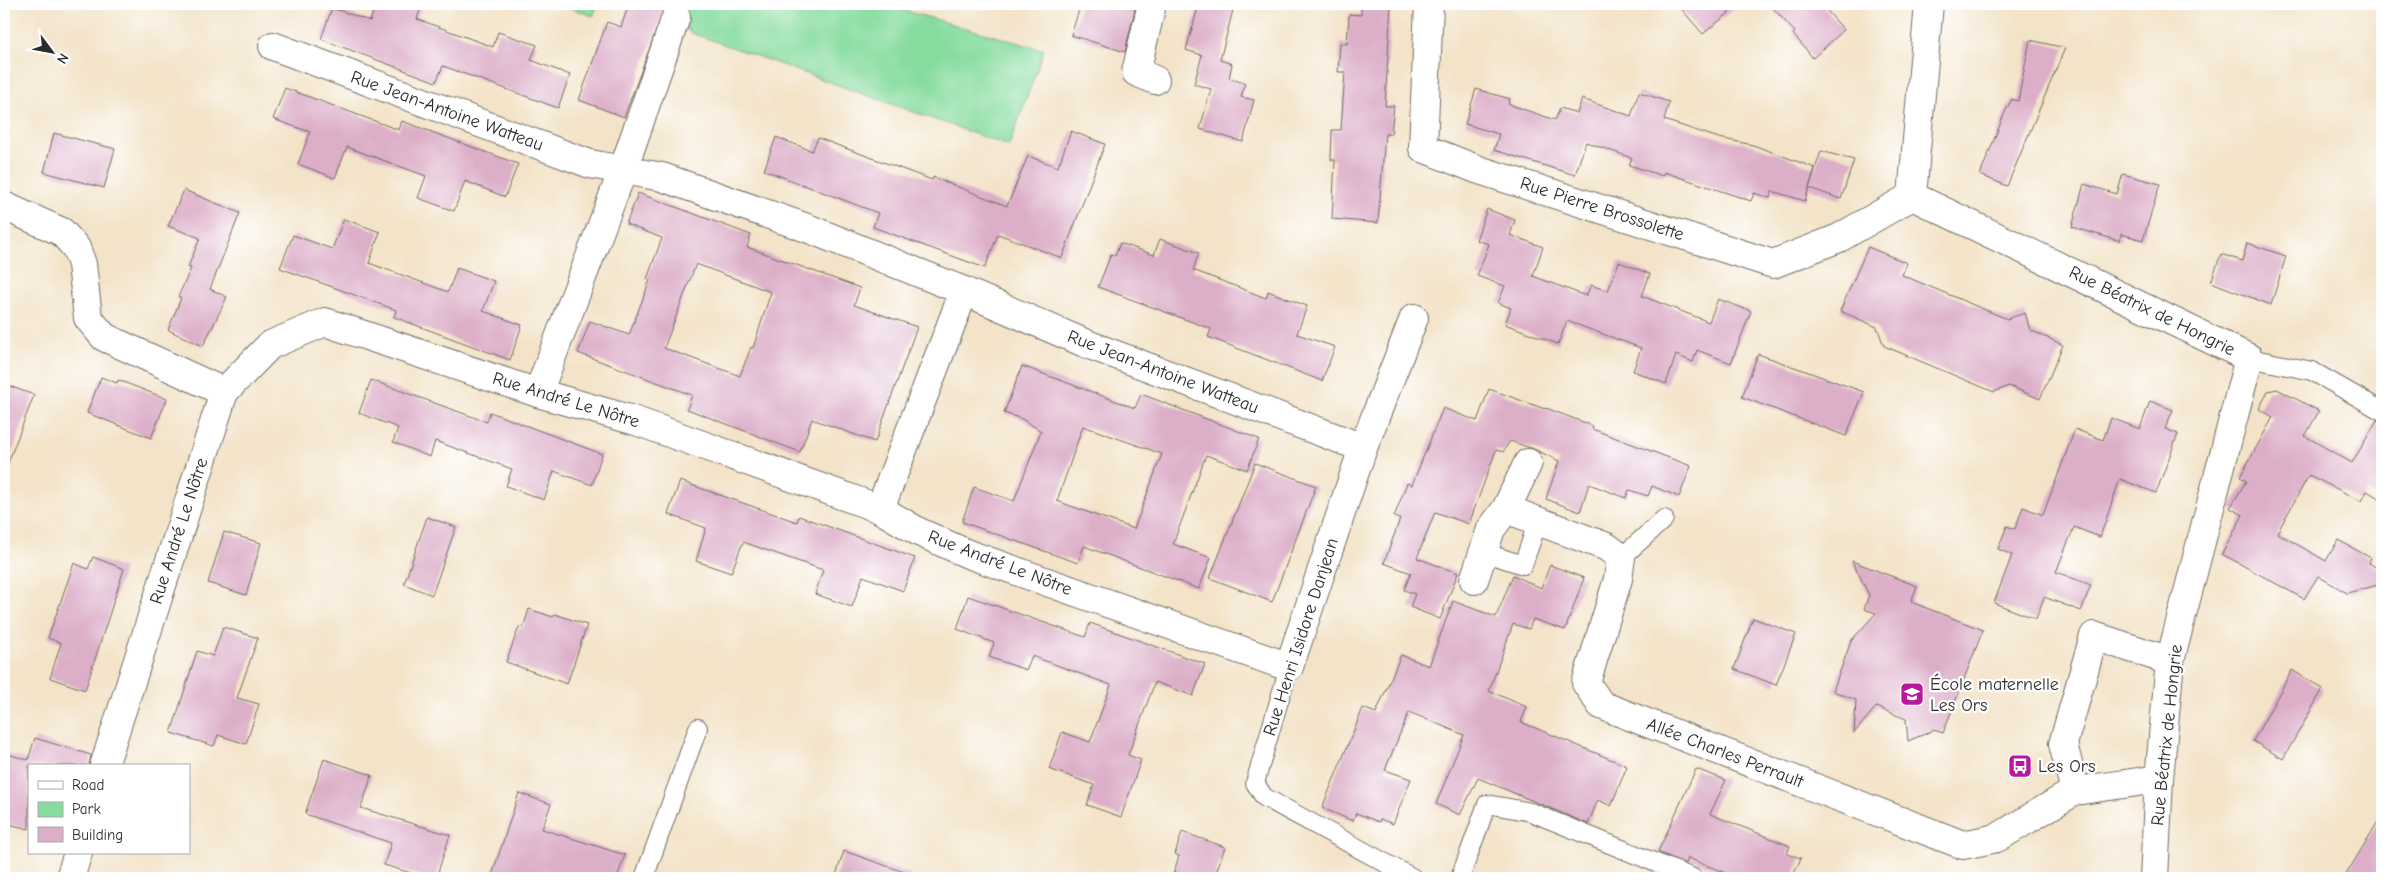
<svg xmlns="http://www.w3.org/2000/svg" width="2386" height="882" font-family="'Comic Neue',sans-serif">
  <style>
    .green { fill: #86dc9f; stroke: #588465 }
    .building { fill: #dcaec8; fill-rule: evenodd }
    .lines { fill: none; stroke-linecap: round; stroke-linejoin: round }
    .lane-casing { stroke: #716b62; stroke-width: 20 }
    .street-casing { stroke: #716b62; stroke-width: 30 }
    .lane { stroke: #fff; stroke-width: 18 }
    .street { stroke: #fff; stroke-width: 28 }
    .labels { text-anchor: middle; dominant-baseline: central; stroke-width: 4.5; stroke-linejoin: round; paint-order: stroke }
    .street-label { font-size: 18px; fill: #2b2b2b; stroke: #fff }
    .poi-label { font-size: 18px; fill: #2b2b2b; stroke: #fff; text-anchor: start }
  </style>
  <rect width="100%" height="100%" fill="#fff"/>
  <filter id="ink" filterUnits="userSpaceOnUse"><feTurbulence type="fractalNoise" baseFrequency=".02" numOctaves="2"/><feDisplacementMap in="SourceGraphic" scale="10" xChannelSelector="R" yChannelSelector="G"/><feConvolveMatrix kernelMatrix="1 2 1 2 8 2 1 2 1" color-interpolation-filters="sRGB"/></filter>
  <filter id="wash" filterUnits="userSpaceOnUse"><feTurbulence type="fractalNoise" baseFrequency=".0096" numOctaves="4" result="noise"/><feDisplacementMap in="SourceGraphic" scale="20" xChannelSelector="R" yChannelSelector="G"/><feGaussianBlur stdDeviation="1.12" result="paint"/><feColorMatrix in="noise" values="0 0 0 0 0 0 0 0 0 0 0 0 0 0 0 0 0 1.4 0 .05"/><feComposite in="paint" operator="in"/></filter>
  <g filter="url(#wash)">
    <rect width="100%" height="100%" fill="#f3e3c8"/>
    <g class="green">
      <polygon points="560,4 598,4 593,16"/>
      <polygon points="674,4 881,4 1044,50 1009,146 689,32"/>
    </g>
    <g id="blocks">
      <g class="building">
        <polygon points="376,4 422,4 417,19 493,47 498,32 537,45 531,60 570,75 558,108 443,66 436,82 321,39 332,8 370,21"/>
        <polygon points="629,4 666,4 624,117 579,100 607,22 621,27"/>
        <polygon points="1081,4 1123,4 1135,8 1125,52 1071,35"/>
        <polygon points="1199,4 1225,4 1224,8 1233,10 1220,60 1232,64 1229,78 1245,83 1241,97 1254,100 1243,142 1200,129 1211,89 1194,84 1202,55 1186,50"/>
        <polygon points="1361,4 1391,4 1385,106 1394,106 1391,134 1385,134 1378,223 1332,219 1335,160 1331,160 1332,130 1341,130 1345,72 1338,72 1340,43 1347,44 1349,14 1361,15"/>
        <polygon points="1677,4 1740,4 1703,34"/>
        <polygon points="1769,4 1821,4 1844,30 1813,58 1793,34 1795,32"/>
        <polygon points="2030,40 2065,48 2007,186 1980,175 2005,112 2012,99 2018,101"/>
        <polygon points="285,88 399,130 402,121 518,164 505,197 465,181 454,211 418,198 426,176 347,147 335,178 298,164 310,132 273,119"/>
        <polygon points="1476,89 1510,99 1508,104 1555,120 1560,108 1577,113 1582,99 1631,116 1639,92 1669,102 1664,120 1719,138 1753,145 1815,168 1805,201 1772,191 1770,198 1754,193 1751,201 1664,172 1663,176 1629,165 1632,158 1586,142 1575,175 1494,150 1499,134 1465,124"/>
        <polygon points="1071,131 1105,144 1062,258 998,234 985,268 873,227 878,213 764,170 776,137 812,151 818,138 932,180 933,177 1007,206 1028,156 1058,167"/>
        <polygon points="54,133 115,149 104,188 44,172"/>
        <polygon points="1821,151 1854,160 1841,199 1809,188"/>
        <polygon points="2123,174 2160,184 2143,240 2121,234 2120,241 2072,227 2084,184 2117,194"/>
        <polygon points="184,190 240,213 210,289 227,297 203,346 168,330 181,298 178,297 191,268 188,267 200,238 168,226"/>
        <path d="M638,193L751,235L747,247L860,288L854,305L917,327L875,442L812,419L800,452L687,409L692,395L578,353L590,321L629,335L650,280L647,279L662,238L626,224ZM696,264L771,292L753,348L751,347L740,376L664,348Z"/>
        <polygon points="1487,209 1515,220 1510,235 1543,247 1533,276 1586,296 1591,285 1608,291 1619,262 1650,274 1642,296 1709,322 1718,299 1751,311 1731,363 1697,350 1693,362 1676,355 1666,384 1633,371 1641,348 1567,321 1558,344 1505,324 1511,308 1498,303 1505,286 1477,276 1489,244 1476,240"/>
        <polygon points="344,219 380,232 369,263 448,292 457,268 494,281 483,311 522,325 510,360 394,317 396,310 280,268 293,235 332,249"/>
        <polygon points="1160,239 1199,253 1193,270 1266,298 1268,291 1307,306 1297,334 1335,347 1322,381 1208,337 1211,329 1098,287 1111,254 1115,256 1120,243 1154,255"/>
        <polygon points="2247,243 2286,256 2271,305 2211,282 2221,254 2242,261"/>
        <polygon points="1868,247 1907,263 1902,275 2007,319 2025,313 2030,330 2063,345 2040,399 2009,386 1994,392 1884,346 1877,327 1840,311"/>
        <polygon points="1758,354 1864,392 1846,436 1742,397"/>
        <path d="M1022,366L1135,408L1141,394L1259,439L1247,470L1206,455L1173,544L1211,558L1199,589L1084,546L1078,563L962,522L974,487L1014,501L1041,431L1022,419L1004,413ZM1083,426L1162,454L1134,529L1057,501Z"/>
        <polygon points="101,377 117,383 118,380 167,399 151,438 87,413"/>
        <polygon points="371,380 487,422 490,412 602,454 592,485 554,471 544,500 506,486 512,469 435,441 430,457 393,442 398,428 359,413"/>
        <polygon points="4,384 34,395 6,468 4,468"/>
        <polygon points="1489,389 1545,409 1546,408 1593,426 1592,429 1691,466 1679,497 1652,486 1648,496 1629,490 1626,498 1589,484 1580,512 1546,499 1559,461 1534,449 1510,441 1503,452 1496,450 1469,524 1435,512 1417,558 1458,573 1440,619 1410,607 1415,594 1404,590 1411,573 1384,563 1400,519 1394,517 1407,483 1412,485 1443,408 1477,421"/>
        <polygon points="2277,389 2319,411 2305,436 2352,463 2377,420 2382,422 2382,500 2367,491 2361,501 2309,475 2277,533 2326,561 2338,540 2371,558 2369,563 2382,571 2382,584 2347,593 2318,576 2304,599 2222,554 2243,515 2230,508 2246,481 2240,477 2273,417 2259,409 2268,391"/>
        <polygon points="2150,401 2173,410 2165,429 2178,434 2156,493 2120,479 2100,537 2074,527 2056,572 2091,585 2081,611 2044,597 2036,619 1994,603 2012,555 1998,549 2007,526 2015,529 2023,507 2043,515 2075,429 2103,440 2111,418 2140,429"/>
        <polygon points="1255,463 1316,486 1272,602 1210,578"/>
        <polygon points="680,481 797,522 799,516 915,558 903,591 863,576 852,607 815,594 823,570 743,542 731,573 696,561 706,528 668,514"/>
        <polygon points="427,517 456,527 432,595 404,584"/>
        <polygon points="224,532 261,543 246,595 208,583"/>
        <polygon points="93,557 124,569 85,690 50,678 61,643 48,638 74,563 88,569"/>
        <polygon points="1852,561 1917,586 1911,602 1983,630 1943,733 1934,730 1908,741 1906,719 1876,707 1854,733 1856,700 1833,691 1851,641 1876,613 1864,609 1869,595"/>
        <polygon points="1550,565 1584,578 1565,630 1533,619 1529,629 1513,624 1489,691 1527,707 1521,722 1627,766 1611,806 1598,800 1588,824 1478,778 1460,815 1436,804 1464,735 1409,712 1385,770 1411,779 1393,824 1380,819 1379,822 1356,813 1353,821 1322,808 1363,708 1376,713 1401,655 1429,666 1453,601 1496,617 1513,575 1541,588"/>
        <polygon points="968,596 1085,637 1090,623 1205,664 1193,696 1155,682 1128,755 1141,760 1121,817 1087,805 1094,785 1049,769 1062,732 1090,742 1111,685 1032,656 1026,670 989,657 994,643 957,629"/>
        <polygon points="529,609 553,617 555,614 587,625 567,684 506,662 519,627 523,628"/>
        <polygon points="1753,618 1796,634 1776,685 1734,669"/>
        <polygon points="223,627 258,638 237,698 259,704 246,744 218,735 214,746 171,733 197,651 213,656"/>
        <polygon points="2292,670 2323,689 2283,759 2253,741"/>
        <polygon points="35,738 91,755 89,766 29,766 29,829 4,823 4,753 28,760"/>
        <polygon points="324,759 372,775 361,808 450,835 436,878 428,878 384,865 391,843 305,814"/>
        <polygon points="1696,769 1726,780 1710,814 1790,846 1787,854 1801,858 1792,878 1738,878 1688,858 1686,864 1658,852"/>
        <polygon points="519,793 551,804 542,829 625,855 617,878 491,878"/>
        <polygon points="2382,815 2382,878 2344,878"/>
        <polygon points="1182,832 1225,847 1214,878 1172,878 1179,856 1175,854"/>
        <polygon points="844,851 910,874 910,878 835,878"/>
      </g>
    </g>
  </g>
  <g filter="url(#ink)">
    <use href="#blocks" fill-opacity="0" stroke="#716b62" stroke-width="1"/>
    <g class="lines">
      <g class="lane-casing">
        <g id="lane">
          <polyline points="2249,358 2312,371 2382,411"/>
          <polyline points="1483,552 1523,565 1538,521"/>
          <polyline points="1621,558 1664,519"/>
          <polyline points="1289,667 1255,783 1264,797 1413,878"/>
          <polyline points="644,878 698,728"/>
          <polyline points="1460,878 1487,804 1531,812 1693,878"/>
        </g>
      </g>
      <g class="street-casing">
        <g id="street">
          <polyline points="1152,4 1136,72 1155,80"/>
          <polyline points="1429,4 1423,148 1479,170 1773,264 1839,238 1912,196"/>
          <polyline points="273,46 590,164 662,177 807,228 964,291 1087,344 1363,448"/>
          <polyline points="1912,196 2249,358 2170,661 2159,779 2154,878"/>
          <polyline points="1912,196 1929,4"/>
          <polyline points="4,206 62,232 76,248 82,264 88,318 104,337 224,392"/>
          <polyline points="538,393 623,170 676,17"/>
          <polyline points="1528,463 1506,509 1607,547 1621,558 1618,579 1586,683 1601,705 1963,845 1997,838 2075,791 2159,779"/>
          <polyline points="880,509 964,291"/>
          <polyline points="1474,580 1491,529 1506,509"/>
          <polyline points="104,766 224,392 270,345 325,322 538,393 636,421 880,509 919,532 968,554 1289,667 1363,448 1414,318"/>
          <polyline points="2075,791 2063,744 2094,636 2170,661"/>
          <polyline points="70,878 78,853"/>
        </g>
      </g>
      <use href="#lane" class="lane"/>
      <use href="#street" class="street"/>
    </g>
  </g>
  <defs>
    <g id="school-square" transform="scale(1.25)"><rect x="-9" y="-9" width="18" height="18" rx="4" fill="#b5179e" stroke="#fff"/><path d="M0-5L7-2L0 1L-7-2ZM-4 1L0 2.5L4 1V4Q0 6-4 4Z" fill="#fff"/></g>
    <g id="bus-square" transform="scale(1.25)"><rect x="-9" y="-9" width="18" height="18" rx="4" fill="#b5179e" stroke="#fff"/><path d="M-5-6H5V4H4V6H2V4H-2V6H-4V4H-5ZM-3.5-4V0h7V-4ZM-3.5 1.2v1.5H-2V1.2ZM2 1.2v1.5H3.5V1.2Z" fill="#fff"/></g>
  </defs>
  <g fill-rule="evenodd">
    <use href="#school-square" x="1912" y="694"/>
    <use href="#bus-square" x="2020" y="766"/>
  </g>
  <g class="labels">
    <g class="street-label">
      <text transform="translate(447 111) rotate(20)">Rue Jean-Antoine Watteau</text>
      <text transform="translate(1602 209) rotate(18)">Rue Pierre Brossolette</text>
      <text transform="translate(2152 311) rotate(26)">Rue Béatrix de Hongrie</text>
      <text transform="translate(1163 372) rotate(21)">Rue Jean-Antoine Watteau</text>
      <text transform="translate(566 400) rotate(17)">Rue André Le Nôtre</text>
      <text transform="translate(179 531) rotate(-72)">Rue André Le Nôtre</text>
      <text transform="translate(1000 563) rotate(21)">Rue André Le Nôtre</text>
      <text transform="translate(1301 637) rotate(-72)">Rue Henri Isidore Danjean</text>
      <text transform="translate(2167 735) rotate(-84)">Rue Béatrix de Hongrie</text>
      <text transform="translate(1725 753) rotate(21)">Allée Charles Perrault</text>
    </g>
    <g class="poi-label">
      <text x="1930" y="684">École maternelle<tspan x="1930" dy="21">Les Ors</tspan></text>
      <text x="2038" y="766">Les Ors</text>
    </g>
  </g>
  <rect width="2386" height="882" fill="none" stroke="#fff" stroke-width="20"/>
  <rect x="28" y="764" width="162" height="90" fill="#ffffff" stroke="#aaaaaa"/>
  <rect x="38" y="781" width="25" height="8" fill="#ffffff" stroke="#aaaaaa"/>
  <text x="72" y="790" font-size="15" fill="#2b2b2b">Road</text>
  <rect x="38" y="802" width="25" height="15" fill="#86dc9f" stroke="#aaaaaa"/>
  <text x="72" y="814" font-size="15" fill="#2b2b2b">Park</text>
  <rect x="38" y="827" width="25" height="15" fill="#dcaec8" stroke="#aaaaaa"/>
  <text x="72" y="840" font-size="15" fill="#2b2b2b">Building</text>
  <g transform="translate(52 52) rotate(122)" stroke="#ffffff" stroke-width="4" paint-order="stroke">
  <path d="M0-4L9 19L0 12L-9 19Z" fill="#2b2b2b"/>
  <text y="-8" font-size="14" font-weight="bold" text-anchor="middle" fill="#2b2b2b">N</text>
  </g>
</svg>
